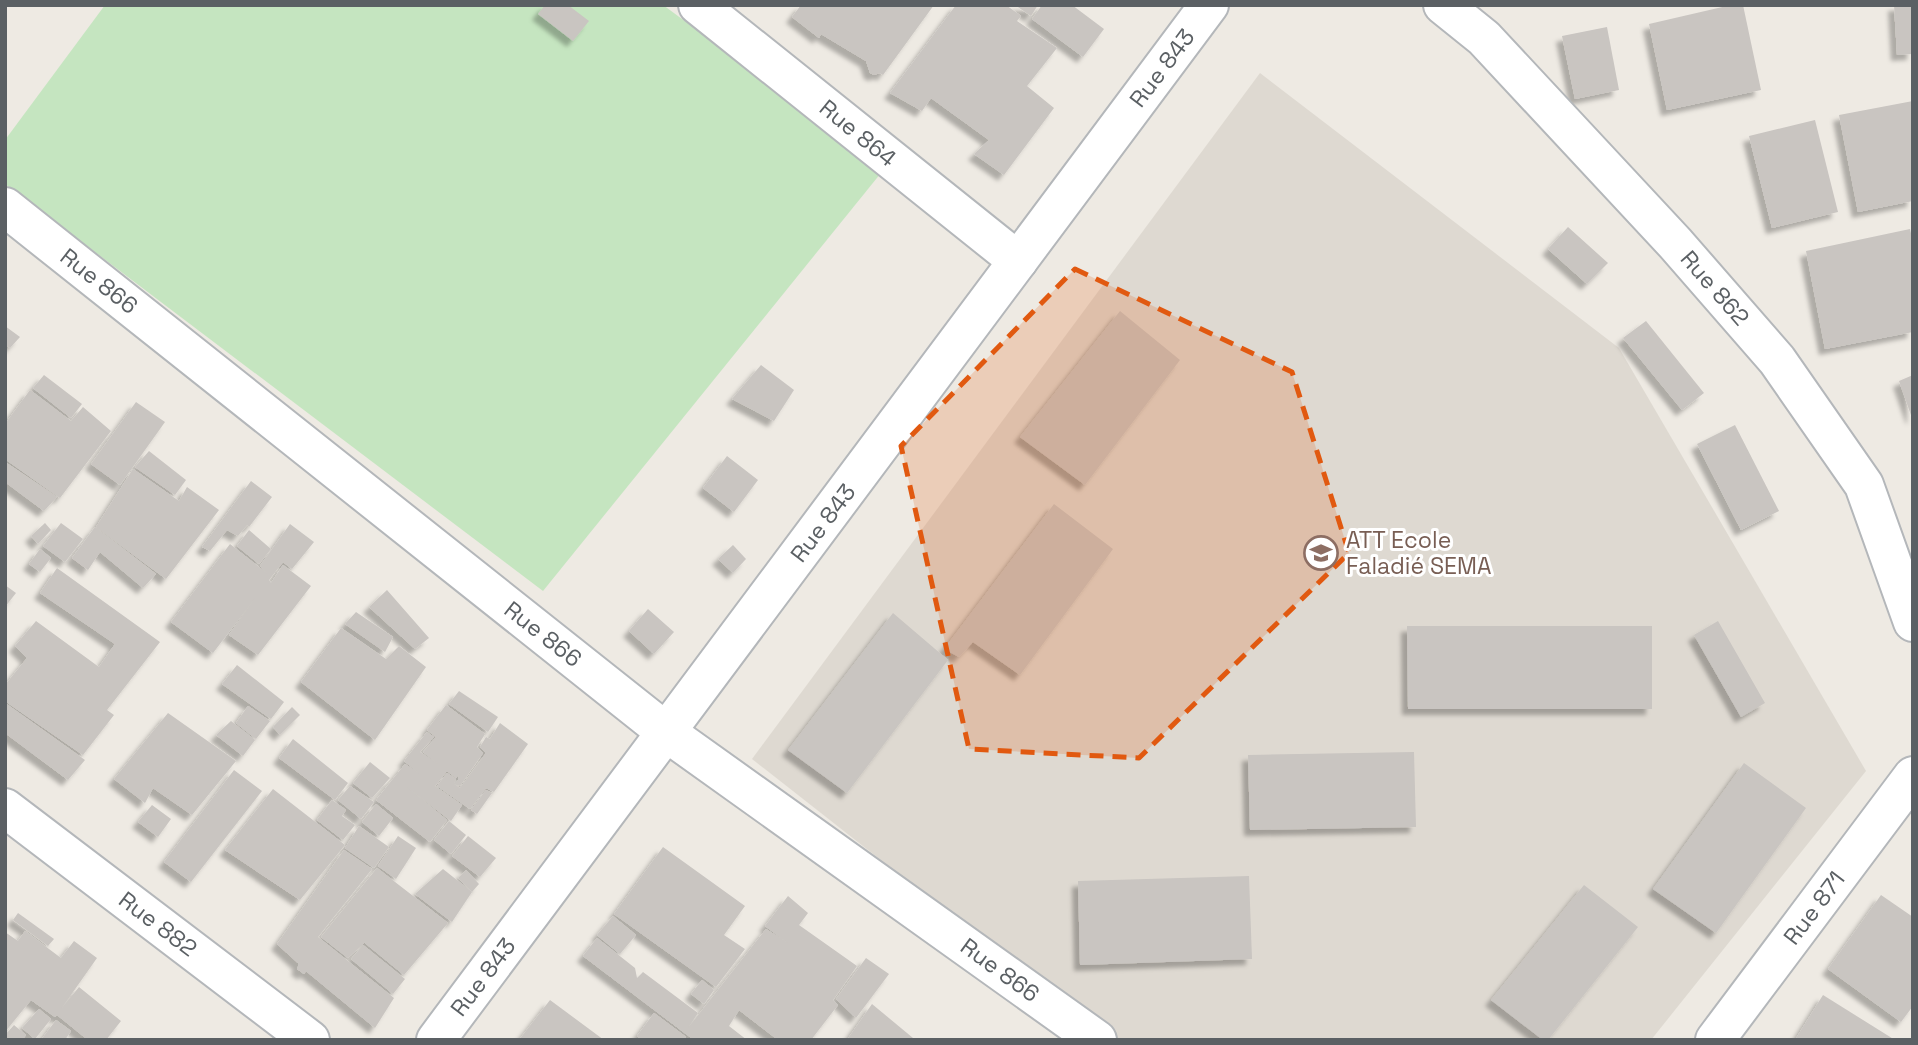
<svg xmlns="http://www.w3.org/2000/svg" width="1918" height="1045" font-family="'Space Grotesk',sans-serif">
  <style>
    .education { fill: #ded9d1 }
    .green { fill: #c5e5c0 }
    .building { fill: #c9c5c1; filter: url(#shadow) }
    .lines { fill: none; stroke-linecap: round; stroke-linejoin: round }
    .minor-casing { stroke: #b4b7ba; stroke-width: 42 }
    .minor { stroke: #fff; stroke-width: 38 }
    .marked { fill: #e15910; fill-opacity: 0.2; stroke: #e15910; stroke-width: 5; stroke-dasharray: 14 9; stroke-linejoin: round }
    .labels { text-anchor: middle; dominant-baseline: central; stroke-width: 6; stroke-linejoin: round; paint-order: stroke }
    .street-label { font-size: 23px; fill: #5b6064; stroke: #fff }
    .education-label { font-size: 23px; fill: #785e54; stroke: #fff; text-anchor: start }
  </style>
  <defs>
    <filter id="shadow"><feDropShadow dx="-6" dy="6" stdDeviation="2" flood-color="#0004"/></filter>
  </defs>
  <rect width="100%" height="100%" fill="#eeeae3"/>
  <polygon class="education" points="1260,73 1619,348 1866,771 1651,1040 1110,1040 752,759"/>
  <polygon class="green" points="105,5 663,5 885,168 543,591 5,184 5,140"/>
  <g class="building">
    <polygon points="545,5 568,5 589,21 573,41 538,14"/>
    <polygon points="801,5 934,5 883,75 880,73 874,75 870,73 866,61 821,34 819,38 792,17"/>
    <polygon points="956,5 1006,5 1021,16 1017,21 1057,48 1027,86 1054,108 1004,175 974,154 989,140 931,98 922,111 890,93"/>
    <polygon points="1015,5 1038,5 1031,16"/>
    <polygon points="1042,5 1072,5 1104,29 1083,57 1032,19"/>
    <polygon points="1731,5 1743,5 1761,90 1667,110 1649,24"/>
    <polygon points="1894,5 1913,5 1913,54 1897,55"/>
    <polygon points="1607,27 1619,90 1575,99 1562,36"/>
    <polygon points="1913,101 1913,201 1858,212 1839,115"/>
    <polygon points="1815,120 1838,212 1772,228 1749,136"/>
    <polygon points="1568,227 1608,263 1587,284 1548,249"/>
    <polygon points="1910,229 1913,242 1913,332 1825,349 1806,251"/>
    <polygon points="1120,311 1180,360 1085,485 1020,437"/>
    <polygon points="1646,321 1704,393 1682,410 1623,338"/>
    <polygon points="5,326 20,337 10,348 5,344"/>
    <polygon points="761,365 794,390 774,421 732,399"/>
    <polygon points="44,375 82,404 71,418 33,388"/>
    <polygon points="1913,375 1913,418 1912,418 1899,381"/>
    <polygon points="30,390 71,421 83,407 111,431 60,498 5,459 5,424"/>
    <polygon points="136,402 165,422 120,485 91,464"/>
    <polygon points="1735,425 1779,511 1741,530 1697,444"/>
    <polygon points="149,451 186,480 175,495 135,467"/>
    <polygon points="727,456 758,480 734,512 703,488"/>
    <polygon points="5,462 57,497 44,511 5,482"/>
    <polygon points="133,469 179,501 187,487 219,510 166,579 96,527"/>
    <polygon points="251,481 272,497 249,527 247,525 238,536 227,530 210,551 202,547"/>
    <polygon points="1054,504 1113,549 1020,675 973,642 959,657 944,649"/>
    <polygon points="45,523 51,530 38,544 31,536"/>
    <polygon points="61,523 83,539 65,562 43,546"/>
    <polygon points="290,524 314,542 292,569 283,562 269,580 271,583 283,565 311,586 258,655 229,635 255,598 213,653 171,622 230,544 269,575 260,566"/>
    <polygon points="95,527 156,574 143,588 100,552 88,570 72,558"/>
    <polygon points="249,530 271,549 259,564 237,546"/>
    <polygon points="733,545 746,559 733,573 718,559"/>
    <polygon points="40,549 51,558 40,572 29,564"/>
    <polygon points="57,568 160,642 107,710 114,715 83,755 5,701 5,685 27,658 15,646 36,621 99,667 115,644 40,593"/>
    <polygon points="5,585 16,593 5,607"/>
    <polygon points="387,590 429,638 415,649 369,607"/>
    <polygon points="648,609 674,632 654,654 629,631"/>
    <polygon points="356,612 393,637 385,652 345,624"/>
    <polygon points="893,613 948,660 847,793 788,750"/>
    <polygon points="1718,621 1765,703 1741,717 1694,635"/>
    <polygon points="1407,626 1652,626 1652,709 1408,709"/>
    <polygon points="341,628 386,659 399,646 426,667 375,740 301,682"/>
    <polygon points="237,665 284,702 271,719 222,684"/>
    <polygon points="459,691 498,717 488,732 449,704"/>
    <polygon points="5,703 85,760 68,780 5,733"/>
    <polygon points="446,705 485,734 477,747 483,753 460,786 454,784 460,788 486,753 480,747 486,737 490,739 500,723 528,744 494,792 486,788 470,809 437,786 447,773 456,779 454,783 458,780 459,774 456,778 447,771 435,786 462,805 451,821 407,787 447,820 430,842 376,800 405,764 420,774 404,761 427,732 434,737 420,752 438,764 423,752 436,737 427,730"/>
    <polygon points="248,706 270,721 256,739 236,723"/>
    <polygon points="292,707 300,715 280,735 273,727"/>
    <polygon points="168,713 236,761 192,815 153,788 145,803 114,779"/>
    <polygon points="231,721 255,740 243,756 216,735"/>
    <polygon points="293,739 348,783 335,800 279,758"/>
    <polygon points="1414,752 1416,827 1250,830 1248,755"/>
    <polygon points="370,762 390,778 372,798 353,783"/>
    <polygon points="1744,763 1806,808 1716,933 1653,889"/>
    <polygon points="234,770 262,791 191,882 164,862"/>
    <polygon points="350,786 374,802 361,819 338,800"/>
    <polygon points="273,789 345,845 300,900 225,850"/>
    <polygon points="486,790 492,793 477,814 471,810"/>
    <polygon points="332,800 346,810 342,816 355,825 343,840 317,820"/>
    <polygon points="376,804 393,818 379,836 362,822"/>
    <polygon points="152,805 171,819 158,837 138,822"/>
    <polygon points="449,821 466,835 451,854 434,840"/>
    <polygon points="359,826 389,847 374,868 345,848"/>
    <polygon points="398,836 416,848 396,879 378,866"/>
    <polygon points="468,836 496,858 480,877 452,856"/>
    <polygon points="663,847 745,906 724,935 745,949 716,987 614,914"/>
    <polygon points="344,850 372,869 318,937 394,998 375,1028 306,971 304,974 297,969 299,964 277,944"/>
    <polygon points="377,868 448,923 404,975 365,943 366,941 348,958 321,937"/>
    <polygon points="443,869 472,892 452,922 415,894"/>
    <polygon points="466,870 479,884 472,892 458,878"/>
    <polygon points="1249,876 1252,959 1080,965 1078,881"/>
    <polygon points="1584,885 1638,927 1548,1040 1543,1040 1491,1000"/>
    <polygon points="1881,895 1913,917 1913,1006 1901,1022 1828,969"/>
    <polygon points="788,896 808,913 799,925 857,966 833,1000 838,1005 811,1040 778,1040 739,1010 729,1026 747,1040 694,1040 583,956 597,938 635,968 637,978 643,972 698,1013 688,1028 766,929 788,943 765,926"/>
    <polygon points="18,913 54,939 48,946 13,920"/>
    <polygon points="613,916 636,935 620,954 597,935"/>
    <polygon points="25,931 61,958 74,941 97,958 61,1009 79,987 121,1021 106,1040 88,1040 57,1015 55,1017 31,1000 5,1032 5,932 18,941"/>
    <polygon points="363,945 405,979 393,994 351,959"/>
    <polygon points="866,958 889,974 856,1018 836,999"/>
    <polygon points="702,980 714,990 704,1004 691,994"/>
    <polygon points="1823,995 1895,1040 1795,1040"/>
    <polygon points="550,1000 604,1040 519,1040"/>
    <polygon points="872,1004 913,1038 912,1040 847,1040"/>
    <polygon points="39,1009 51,1019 35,1039 22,1028"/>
    <polygon points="654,1013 686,1037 684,1040 642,1040 637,1036"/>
    <polygon points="56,1020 71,1031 65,1040 41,1040"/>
    <polygon points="14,1025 26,1035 22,1040 11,1040 5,1035"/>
  </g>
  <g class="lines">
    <g class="minor-casing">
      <g id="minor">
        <polyline points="698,5 1018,261"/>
        <polyline points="1443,5 1484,38 1675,243 1777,360 1864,485 1913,622"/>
        <polyline points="5,207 666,732 1097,1040"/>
        <polyline points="5,808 310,1040"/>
        <polyline points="436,1040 1209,5"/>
        <polyline points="1715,1040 1913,776"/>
      </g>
    </g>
    <use href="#minor" class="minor"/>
  </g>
  <path class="marked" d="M1075,269L1292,372L1349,553L1139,758L969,749L901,446Z"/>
  <defs>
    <g id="school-ring" transform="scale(1.75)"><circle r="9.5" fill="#fff" stroke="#8d6e63" stroke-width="1.5"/><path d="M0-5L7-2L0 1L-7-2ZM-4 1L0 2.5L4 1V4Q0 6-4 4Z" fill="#8d6e63"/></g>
  </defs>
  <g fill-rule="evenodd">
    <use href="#school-ring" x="1321" y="553"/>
  </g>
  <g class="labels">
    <g class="street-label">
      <text transform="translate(1162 68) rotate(-53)">Rue 843</text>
      <text transform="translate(858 133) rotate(39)">Rue 864</text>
      <text transform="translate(99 281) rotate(38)">Rue 866</text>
      <text transform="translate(1715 288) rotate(49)">Rue 862</text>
      <text transform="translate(823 523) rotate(-53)">Rue 843</text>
      <text transform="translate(543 634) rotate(38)">Rue 866</text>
      <text transform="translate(1814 908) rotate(-53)">Rue 871</text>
      <text transform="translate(158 924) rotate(37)">Rue 882</text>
      <text transform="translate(1000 970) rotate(36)">Rue 866</text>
      <text transform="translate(483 977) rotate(-53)">Rue 843</text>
    </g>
    <g class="education-label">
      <text x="1346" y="540">ATT Ecole<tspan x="1346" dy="26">Faladié SEMA</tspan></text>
    </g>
  </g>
  <rect width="1918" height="1045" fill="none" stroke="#5b6064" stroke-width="14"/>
</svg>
